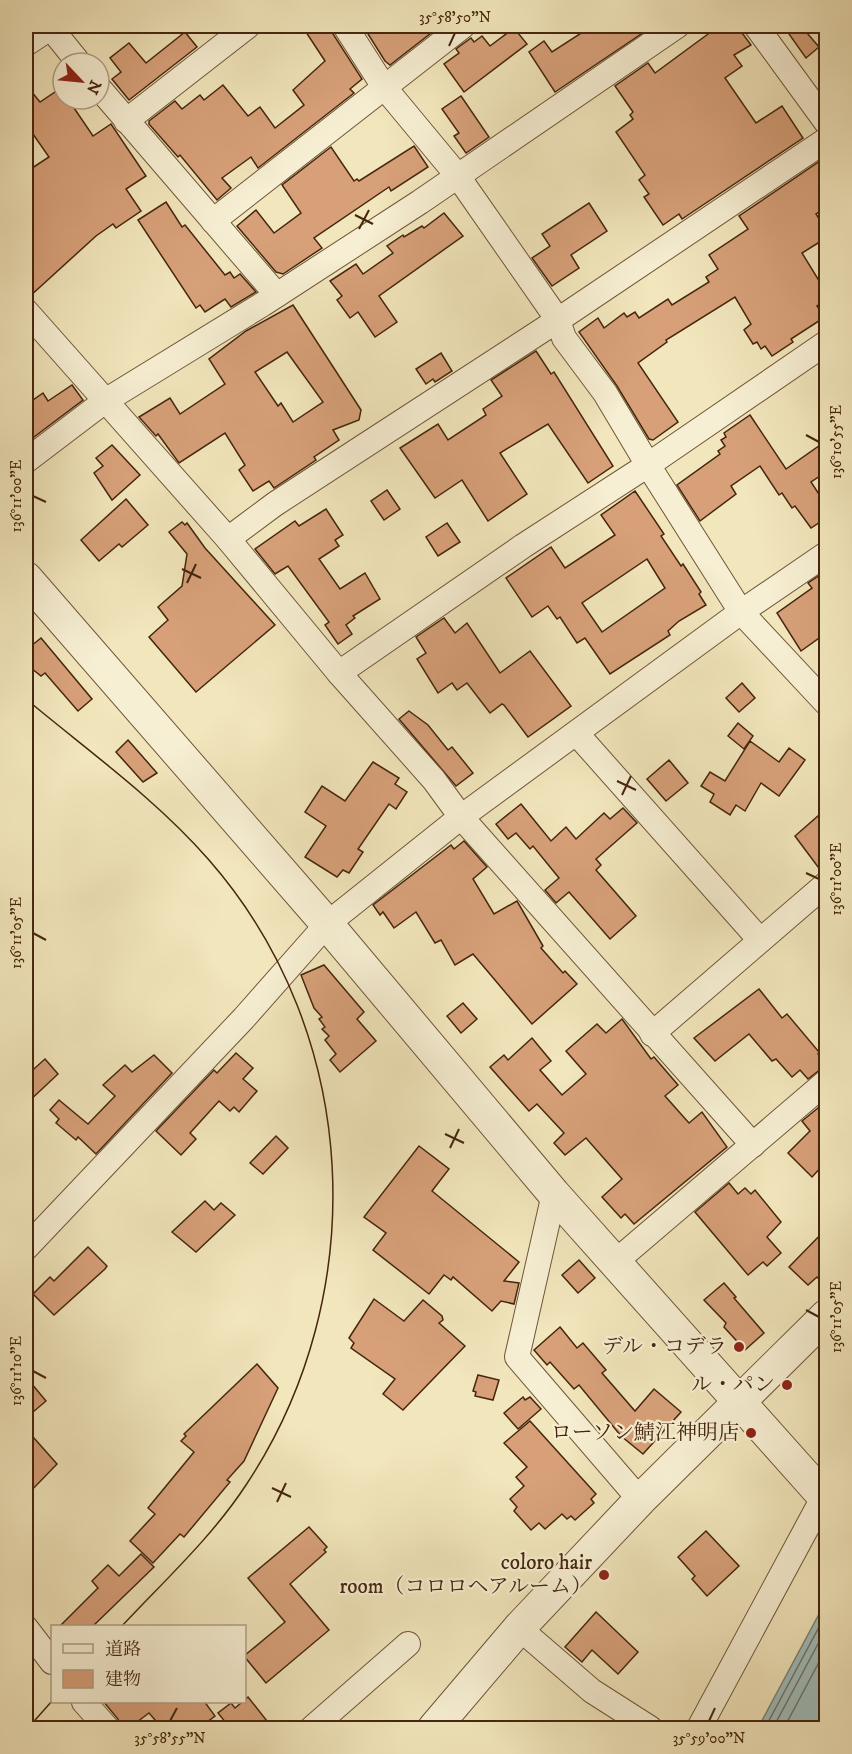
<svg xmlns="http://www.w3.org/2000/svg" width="852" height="1754" font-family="'IM FELL DW Pica','Noto Serif JP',serif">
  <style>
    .water { fill: #9fbdbb; stroke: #7b8175; stroke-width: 1.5 }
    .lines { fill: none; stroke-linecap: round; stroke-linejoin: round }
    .shore { stroke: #727264; stroke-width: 1.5 }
    .building { fill: #d7a079; stroke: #45260d; stroke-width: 1.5; fill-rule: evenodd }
    .minor-casing { stroke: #705639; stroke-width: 26 }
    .tertiary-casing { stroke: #705639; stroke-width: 34 }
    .minor { stroke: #f7efd3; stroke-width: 24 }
    .tertiary { stroke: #f7efd3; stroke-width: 32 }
    .tram { stroke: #45260d; stroke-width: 1.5 }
    .ticks { fill: none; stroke: #45260d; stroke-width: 2 }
    .poi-dot { fill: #8f2418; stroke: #f7efd3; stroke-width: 2 }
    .labels { text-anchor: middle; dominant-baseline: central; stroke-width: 4.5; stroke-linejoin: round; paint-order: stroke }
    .poi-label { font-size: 21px; fill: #45260d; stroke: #f7efd3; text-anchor: end }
    .neatline { fill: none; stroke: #45260d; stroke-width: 2 }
    .ticks-label { font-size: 15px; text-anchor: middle; fill: #45260d }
  </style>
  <rect width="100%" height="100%" fill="#f2e6bc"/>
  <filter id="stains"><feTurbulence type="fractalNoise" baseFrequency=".00333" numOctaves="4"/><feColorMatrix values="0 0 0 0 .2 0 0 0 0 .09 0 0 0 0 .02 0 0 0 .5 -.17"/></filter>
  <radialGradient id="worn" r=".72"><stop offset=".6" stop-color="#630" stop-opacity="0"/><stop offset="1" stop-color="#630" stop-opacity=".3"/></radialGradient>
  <polygon class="water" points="826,1601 826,1728 758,1728"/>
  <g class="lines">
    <g class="shore">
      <polyline points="765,1728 826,1614"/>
      <polyline points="773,1728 826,1629"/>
      <polyline points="784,1728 826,1649"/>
    </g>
  </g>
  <g class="building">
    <polygon points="302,26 331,26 333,34 362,79 350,89 354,93 258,168 251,157 222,178 231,188 217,200 180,155 178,157 149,124 149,121 175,101 182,109 200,95 204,100 223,85 248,116 260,107 275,128 304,105 293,90 325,61"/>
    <polygon points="363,26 440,26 390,65 385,61"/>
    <polygon points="592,26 653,26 555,92 529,52 544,41 552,52"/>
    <polygon points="719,26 737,26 751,45 734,55 742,66 725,78 756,123 782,106 803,138 685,217 682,219 679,214 663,225 644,197 649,194 639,180 645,175 616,132 633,119 630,115 633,112 615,86 648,63 655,73"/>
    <polygon points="801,26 819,47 806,58 789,34"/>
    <polygon points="514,28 527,44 464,92 444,64 459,53 456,49 471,38 474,42 482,36 490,46"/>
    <polygon points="185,32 197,47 129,100 112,79 121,72 110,58 129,43 146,63"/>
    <polygon points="26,85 40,102 61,88 63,99 68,99 93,136 111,124 146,176 126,189 141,211 116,228 113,224 96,236 29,297 26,297 26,172 49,157 26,124"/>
    <polygon points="461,96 489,137 466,153 454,136 459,133 442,109"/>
    <polygon points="414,146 428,167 391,191 389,187 314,238 322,248 283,274 276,272 237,226 256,210 274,233 301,213 282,185 331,147 354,181 357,179 359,181"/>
    <polygon points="823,159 826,167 826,207 816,214 826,230 826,238 802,253 826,292 826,300 817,306 825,317 791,339 793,342 772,356 765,346 761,349 757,342 753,344 744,330 751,324 735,297 666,340 667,342 638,363 678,422 653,440 649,439 617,386 579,332 598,318 604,328 624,313 627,317 635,312 639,318 668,299 672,305 709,282 706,277 718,269 709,255 748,229 739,216"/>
    <polygon points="166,202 182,227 185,225 225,275 230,272 234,278 240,274 256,292 231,307 225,299 205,312 200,305 196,308 138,220"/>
    <polygon points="589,203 607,231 571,255 579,268 552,286 532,258 550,246 542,234"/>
    <polygon points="444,213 463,236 379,296 397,322 375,337 358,312 350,318 337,300 342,296 330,281 356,264 363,274 393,253 387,246 403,235 404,237 422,226 424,228"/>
    <path d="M293,305L361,410L359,420L333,430L339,440L314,457L316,460L274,488L269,481L253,491L239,470L245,465L225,433L179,463L158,434L156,436L139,417L170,398L180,414L225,384L209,359L246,331ZM287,352L323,402L293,422L281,403L278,406L255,372Z"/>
    <polygon points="536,351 551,374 554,372 613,466 588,483 548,424 500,453 527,494 488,521 462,480 435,498 400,448 438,424 448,440 486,415 483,409 502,396 491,380"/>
    <polygon points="441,353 452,371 435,382 433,379 426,384 416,369"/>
    <polygon points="72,385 83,400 26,443 26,405 43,393 48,401"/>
    <polygon points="750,415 786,469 826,441 826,472 811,482 826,505 826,518 811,528 795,506 792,508 782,493 779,495 760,466 731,486 736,494 700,521 677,485 720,454 718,451 725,446 721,440 726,437 724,433"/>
    <polygon points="112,445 140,475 112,500 94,473 103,466 96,458"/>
    <polygon points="387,490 400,509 384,520 371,501"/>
    <path d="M635,491L664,534L661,536L681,566L683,564L701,592L699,594L706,605L679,621L668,631L670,635L610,674L585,638L577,643L560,617L557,619L548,606L532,617L506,578L551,547L565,568L615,535L601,515ZM647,559L665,588L602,632L582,603Z"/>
    <polygon points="126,499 148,525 122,547 119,544 99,561 81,540"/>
    <polygon points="326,509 343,535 335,540 339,546 319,559 340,589 365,573 380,599 353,616 355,618 346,625 352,634 338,644 325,625 329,622 288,566 275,574 255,549 295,521 299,526"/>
    <polygon points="182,522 185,525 187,523 205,548 275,625 196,692 149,637 168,620 158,607 182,586 187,554 169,532"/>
    <polygon points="447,523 460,542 438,556 426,537"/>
    <polygon points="826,571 826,633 801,651 777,613 812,588 808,583"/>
    <polygon points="444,618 455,633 467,623 500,673 530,651 571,706 528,737 504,705 502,704 490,713 467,683 457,690 452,683 438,693 417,659 426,653 416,637"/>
    <polygon points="41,638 92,699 78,711 45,673 41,676 26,664 26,650"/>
    <polygon points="742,683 755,698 739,712 726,698"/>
    <polygon points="409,711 428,725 448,750 452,747 473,773 456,786 399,719"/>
    <polygon points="738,723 753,736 744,749 728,736"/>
    <polygon points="128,740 157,773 143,782 116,752"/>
    <polygon points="750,741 779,762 789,748 805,760 779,796 761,783 745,811 736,805 730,815 710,802 714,794 701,786 710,772 725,781"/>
    <polygon points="669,760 688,783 666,801 647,779"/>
    <polygon points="373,762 399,778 395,784 407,792 396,809 389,804 358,849 363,852 349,873 343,870 337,877 305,857 326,826 305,812 322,786 345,801"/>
    <polygon points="521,804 551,841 566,827 576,839 604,813 610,819 623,808 637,823 596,859 601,865 596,870 636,916 610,939 569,892 556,903 545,890 559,878 533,846 530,849 516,833 508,839 496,824"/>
    <polygon points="826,809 826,870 821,871 795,836"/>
    <polygon points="464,841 487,867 473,879 494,914 517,901 543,946 541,948 563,973 565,971 577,984 532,1024 473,954 455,965 441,940 435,943 416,912 394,928 383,912 380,915 373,905 451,845 454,849"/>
    <polygon points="324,965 364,1012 357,1019 376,1041 340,1072 330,1060 336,1054 325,1040 329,1036 322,1029 325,1027 319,1019 322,1017 314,1008 301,975"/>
    <polygon points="759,989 782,1018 787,1014 819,1052 818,1054 826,1065 808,1079 800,1070 792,1077 776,1059 772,1061 749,1034 715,1061 694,1038"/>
    <polygon points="463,1003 477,1019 461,1033 447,1016"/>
    <polygon points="622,1019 651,1059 654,1057 678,1085 665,1096 689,1123 702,1112 727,1147 634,1224 625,1214 621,1218 602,1197 622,1179 586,1138 565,1155 554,1143 564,1133 537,1104 529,1111 490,1067 504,1055 508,1060 532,1038 551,1061 540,1070 562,1095 586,1074 566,1051 597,1024 606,1033"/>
    <polygon points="236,1053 253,1068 243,1079 257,1091 239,1112 234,1107 230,1111 219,1101 190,1133 196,1139 181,1155 156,1131 214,1070 217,1073"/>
    <polygon points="154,1055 172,1073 96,1154 78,1137 76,1140 56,1123 59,1119 50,1110 59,1100 88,1124 115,1096 103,1085 125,1065 132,1072"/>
    <polygon points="45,1059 58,1074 26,1104 26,1076"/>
    <polygon points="818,1108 824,1116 826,1114 826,1162 812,1177 788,1153 810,1131 802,1121"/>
    <polygon points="276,1136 288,1148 263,1174 250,1163"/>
    <polygon points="419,1146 449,1169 432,1191 519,1262 504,1281 519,1283 514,1304 501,1301 492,1311 453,1277 451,1280 444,1275 429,1294 373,1250 386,1233 364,1217"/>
    <polygon points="729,1183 738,1194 745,1188 751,1194 755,1190 781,1222 767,1237 781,1253 767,1266 763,1262 748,1275 695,1212"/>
    <polygon points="205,1201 214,1210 221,1203 235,1215 196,1252 172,1232"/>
    <polygon points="826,1229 826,1287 817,1277 808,1285 789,1267"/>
    <polygon points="88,1247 107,1266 105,1269 54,1315 33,1294 50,1277 54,1281"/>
    <polygon points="579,1260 595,1278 578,1293 562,1275"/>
    <polygon points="724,1283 736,1297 734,1298 764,1333 745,1350 724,1327 726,1323 704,1300"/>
    <polygon points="374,1299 404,1321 423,1300 442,1316 443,1320 439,1323 465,1346 403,1410 383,1394 395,1379 351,1348 354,1343 349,1338"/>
    <polygon points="560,1327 577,1348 583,1343 606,1370 602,1373 635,1411 654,1389 681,1412 643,1454 621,1436 579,1385 574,1389 550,1362 547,1365 534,1350"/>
    <polygon points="257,1364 278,1388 244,1461 227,1480 230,1482 184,1537 180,1534 153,1563 130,1541 155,1514 148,1508 194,1452 181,1441 186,1436 184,1434"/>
    <polygon points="478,1375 499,1380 493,1400 475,1396 476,1392 473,1391"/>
    <polygon points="26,1377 46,1401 26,1418"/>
    <polygon points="523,1397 525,1400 530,1397 541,1409 518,1429 504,1413"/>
    <polygon points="530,1421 596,1494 591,1499 594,1503 575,1520 571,1516 567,1519 562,1514 545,1529 539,1523 531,1530 514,1511 517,1507 510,1499 524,1486 516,1477 527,1467 504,1443"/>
    <polygon points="26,1429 57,1464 26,1496"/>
    <polygon points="309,1527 327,1547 324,1550 326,1552 290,1584 329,1630 266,1683 244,1656 285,1622 248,1578"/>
    <polygon points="706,1531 739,1566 707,1596 692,1579 695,1576 678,1557"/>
    <polygon points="141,1554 154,1567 93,1626 60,1626 98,1588 92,1581 108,1565 119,1576"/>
    <polygon points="596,1612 638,1652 618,1674 592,1650 582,1662 565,1647"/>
    <polygon points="248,1697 267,1721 257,1728 230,1728 218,1713 231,1703 235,1708"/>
    <polygon points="103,1701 204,1701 215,1716 199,1728 162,1728 149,1713 129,1728 121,1728 118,1719"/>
  </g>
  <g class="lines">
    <g class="minor-casing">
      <g id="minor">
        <polyline points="345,26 384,87 457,175 558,320 564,338 605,393 648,465 741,612 826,703"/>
        <polyline points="756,26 826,122"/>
        <polyline points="50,27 79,63"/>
        <polyline points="26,44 53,26"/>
        <polyline points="99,88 277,295"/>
        <polyline points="126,121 248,26"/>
        <polyline points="213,221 463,26"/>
        <polyline points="26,311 228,539 339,673 434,780 461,817 753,1145"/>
        <polyline points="26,461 105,401 263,304 420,202 677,26"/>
        <polyline points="228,539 275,504 558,320 826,140"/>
        <polyline points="339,673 523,546 648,465 826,343"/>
        <polyline points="577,734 760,940"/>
        <polyline points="652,1034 826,884"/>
        <polyline points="554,1194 517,1357 640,1500"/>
        <polyline points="26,1248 244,1018 327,924 461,817 741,612 826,554"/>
        <polyline points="614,1263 826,1082"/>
        <polyline points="26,1628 52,1662"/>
        <polyline points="519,1628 592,1691 650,1728"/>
        <polyline points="84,1702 107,1728"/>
        <polyline points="312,1728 408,1644"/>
        <polyline points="699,1728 824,1496"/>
      </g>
    </g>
    <g class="tertiary-casing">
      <g id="tertiary">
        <polyline points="26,578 327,924 554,1194 826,1499"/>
        <polyline points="434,1728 519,1628 640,1500 826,1316"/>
      </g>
    </g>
    <use href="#minor" class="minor"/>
    <use href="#tertiary" class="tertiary"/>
    <g class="tram">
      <path d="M26,699C87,750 156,799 209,860C361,1034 373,1294 246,1485C212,1537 164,1581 122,1626"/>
      <polyline points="28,1728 52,1701"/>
    </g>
  </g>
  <path class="ticks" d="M449,46L455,33M355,215L373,224M359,229L369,210M806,435L819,442M33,496L46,502M182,569L201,578M187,583L196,564M617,781L636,790M622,795L631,776M806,873L819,879M33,933L46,940M445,1134L464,1143M450,1148L459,1129M806,1310L819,1317M33,1371L46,1378M272,1488L291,1497M277,1502L286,1483M170,1721L177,1708M709,1721L715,1708"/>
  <g class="poi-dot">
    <circle cx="739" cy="1347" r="6"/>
    <circle cx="787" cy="1385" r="6"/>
    <circle cx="751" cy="1433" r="6"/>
    <circle cx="604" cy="1575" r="6"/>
  </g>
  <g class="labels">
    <g class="poi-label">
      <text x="727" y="1347">デル・コデラ</text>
      <text x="775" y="1385">ル・パン</text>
      <text x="739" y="1433">ローソン鯖江神明店</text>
      <text x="592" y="1563">coloro hair<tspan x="592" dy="24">room（コロロヘアルーム）</tspan></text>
    </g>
  </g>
  <rect width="852" height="1754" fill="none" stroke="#f2e6bc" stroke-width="66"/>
  <rect x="51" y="1625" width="195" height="78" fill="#f7efd3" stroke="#b09f84" stroke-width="1.5"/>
  <rect x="63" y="1644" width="30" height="9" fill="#f7efd3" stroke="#b09f84" stroke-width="1.5"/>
  <text x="105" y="1655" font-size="18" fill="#45260d">道路</text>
  <rect x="63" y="1670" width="30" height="18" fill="#d7a079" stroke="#b09f84" stroke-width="1.5"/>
  <text x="105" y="1685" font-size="18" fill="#45260d">建物</text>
  <g transform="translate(81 81) rotate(116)"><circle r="28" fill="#f7efd3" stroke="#b09f84" stroke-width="1.5"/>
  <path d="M0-4.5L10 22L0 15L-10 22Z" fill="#8f2418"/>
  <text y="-9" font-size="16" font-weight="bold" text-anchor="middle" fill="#45260d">N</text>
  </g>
  <rect x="33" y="33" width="786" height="1688" class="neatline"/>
  <g class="ticks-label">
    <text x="455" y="22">35°58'50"N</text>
    <text transform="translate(836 442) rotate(-90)" y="5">136°10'55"E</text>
    <text transform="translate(16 496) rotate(-90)" y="5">136°11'00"E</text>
    <text transform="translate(836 879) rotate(-90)" y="5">136°11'00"E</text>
    <text transform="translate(16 933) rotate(-90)" y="5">136°11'05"E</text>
    <text transform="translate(836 1317) rotate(-90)" y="5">136°11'05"E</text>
    <text transform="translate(16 1371) rotate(-90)" y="5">136°11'10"E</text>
    <text x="170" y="1743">35°58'55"N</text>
    <text x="709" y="1743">35°59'00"N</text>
  </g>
  <rect width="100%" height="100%" filter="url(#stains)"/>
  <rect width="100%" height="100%" fill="url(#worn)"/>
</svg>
